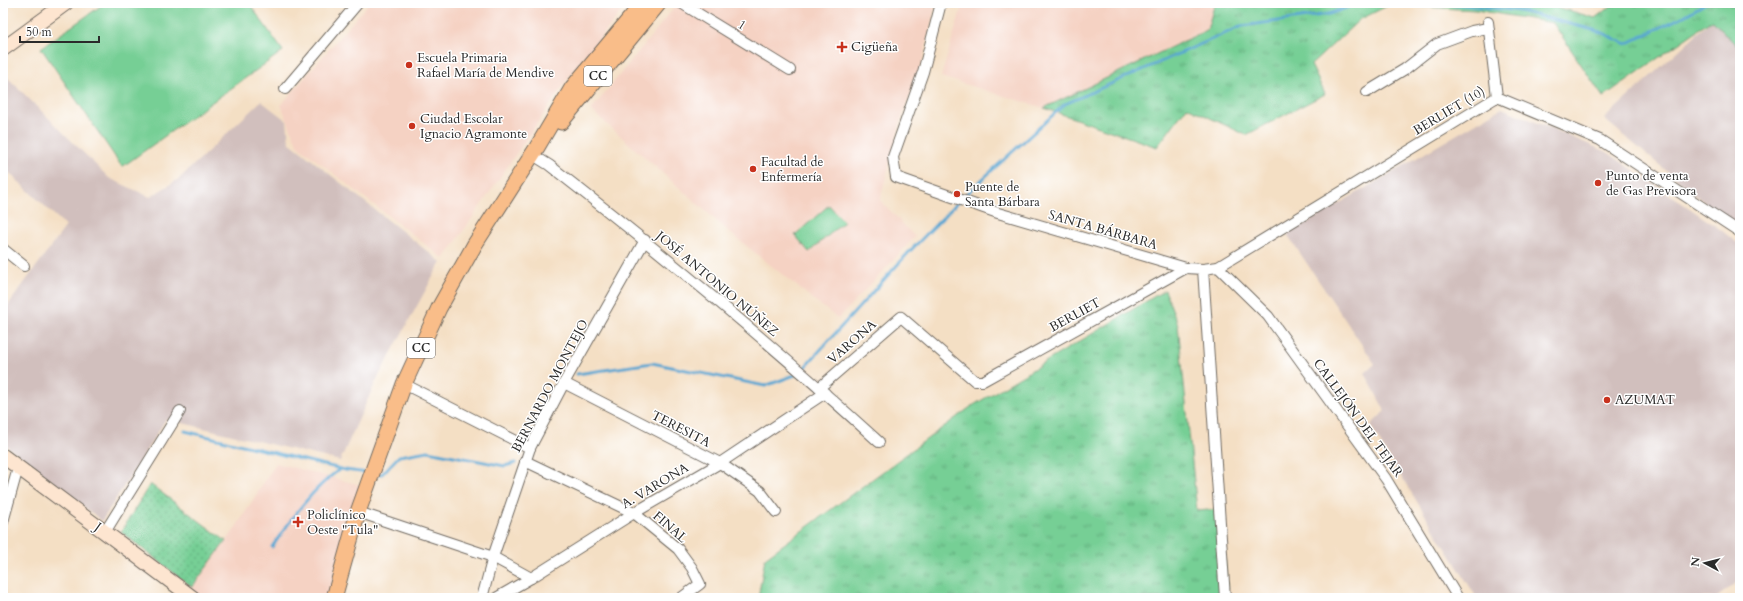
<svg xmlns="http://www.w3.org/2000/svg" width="1743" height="601" font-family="Cardo,serif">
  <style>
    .built { fill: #f5d2c3 }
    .industrial { fill: #d1bfbd }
    .grass { fill: url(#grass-tufts); stroke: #507d60 }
    .garden { fill: url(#garden-dots); stroke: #507d60 }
    .pitch { fill: #76cf95; stroke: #507d60 }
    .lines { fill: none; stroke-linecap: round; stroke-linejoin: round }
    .stream { stroke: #59a6d2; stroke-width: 3 }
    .street-casing { stroke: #716a61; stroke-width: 12 }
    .secondary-casing { stroke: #716a61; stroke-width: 16 }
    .primary-casing { stroke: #716a61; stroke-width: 17 }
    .street { stroke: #fff; stroke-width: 10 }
    .secondary { stroke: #fde5d0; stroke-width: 14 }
    .primary { stroke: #f9bd89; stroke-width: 15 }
    .poi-dot { fill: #c8321e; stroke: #fff; stroke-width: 1.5 }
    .labels { text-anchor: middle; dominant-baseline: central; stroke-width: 3; stroke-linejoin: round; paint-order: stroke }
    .shield { fill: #fff; stroke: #6b6b6b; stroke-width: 1 }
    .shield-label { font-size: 12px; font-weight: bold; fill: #2b2b2b }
    .street-label { font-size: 13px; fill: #2b2b2b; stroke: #fff }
    .poi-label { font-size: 13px; fill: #2b2b2b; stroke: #fff; text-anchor: start }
  </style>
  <defs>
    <pattern id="grass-tufts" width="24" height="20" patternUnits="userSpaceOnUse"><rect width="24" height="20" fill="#76cf95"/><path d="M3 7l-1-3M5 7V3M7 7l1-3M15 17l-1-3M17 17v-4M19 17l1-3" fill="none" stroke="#61a87a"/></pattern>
    <pattern id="garden-dots" width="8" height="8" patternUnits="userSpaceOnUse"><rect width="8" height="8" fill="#76cf95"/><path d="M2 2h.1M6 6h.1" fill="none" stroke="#61a87a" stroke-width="1.8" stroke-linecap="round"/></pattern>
  </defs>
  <rect width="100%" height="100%" fill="#fff"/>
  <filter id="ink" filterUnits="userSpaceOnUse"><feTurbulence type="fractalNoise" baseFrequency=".025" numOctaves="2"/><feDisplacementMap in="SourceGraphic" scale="8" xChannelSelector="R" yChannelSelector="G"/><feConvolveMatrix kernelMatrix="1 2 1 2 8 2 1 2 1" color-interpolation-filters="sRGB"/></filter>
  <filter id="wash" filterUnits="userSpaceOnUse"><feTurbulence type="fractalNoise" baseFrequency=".012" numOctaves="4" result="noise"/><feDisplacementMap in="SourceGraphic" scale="16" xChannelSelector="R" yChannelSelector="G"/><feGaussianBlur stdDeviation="0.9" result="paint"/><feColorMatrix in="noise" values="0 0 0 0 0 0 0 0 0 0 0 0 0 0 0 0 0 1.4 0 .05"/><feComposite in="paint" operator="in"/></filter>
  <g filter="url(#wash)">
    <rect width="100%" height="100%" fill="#f4dfc4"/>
    <g class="built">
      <polygon points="369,3 628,3 569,77 444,259 298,146 281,105"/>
      <polygon points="678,3 936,3 920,71 902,116 880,200 915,237 838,319 734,236 591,110"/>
      <polygon points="963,3 1215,3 1207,30 1044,108 941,77"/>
      <polygon points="276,463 368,487 334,598 193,598 188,595 192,587 233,532"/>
    </g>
    <g class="industrial">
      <polygon points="1712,20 1740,49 1740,232 1604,119"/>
      <polygon points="3,73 109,178 150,197 179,179 261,101 287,121 289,142 441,262 376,381 340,461 166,419 102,521 3,443 3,312 66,226 3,167"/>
      <polygon points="1502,108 1607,152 1717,227 1740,245 1740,580 1716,598 1477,598 1381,444 1371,425 1385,411 1365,373 1375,364 1287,234"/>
    </g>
    <g class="grass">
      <polygon points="1215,3 1543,3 1595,18 1615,3 1740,3 1740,49 1712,20 1603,97 1553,23 1476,10 1389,5 1359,20 1311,65 1325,94 1246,135 1187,107 1157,147 1044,108 1207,30"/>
      <polygon points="1165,290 1178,325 1197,511 1220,509 1228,598 758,598 765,558 972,406"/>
    </g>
    <polygon class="garden" points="150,484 226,541 192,587 121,532"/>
    <g class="pitch">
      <polygon points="105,3 249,3 283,51 122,167 41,48"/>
      <polygon points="829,205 844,222 809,252 795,235"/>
    </g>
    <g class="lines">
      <g class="stream">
        <polyline points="1445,3 1520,11 1601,32 1626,44 1684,16 1706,3"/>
        <polyline points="804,368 909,252 965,195 1065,104 1242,26 1329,14 1360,3"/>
        <polyline points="577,374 652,363 765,386 795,375"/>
        <polyline points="185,431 345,470 368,473"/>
        <polyline points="378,474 382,474 399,456 428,451 505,466 515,463"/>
        <path d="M272,547C292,518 311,490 340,469"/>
      </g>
    </g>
  </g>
  <g filter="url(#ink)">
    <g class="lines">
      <g class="street-casing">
        <g id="street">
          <polyline points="681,3 790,70"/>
          <polyline points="941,3 923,72 893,157 896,177 998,213 1186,268 1203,269 1218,267 1497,97"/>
          <polyline points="1488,22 1497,97"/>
          <polyline points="285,89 358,3"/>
          <polyline points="1367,92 1405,69 1437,44 1472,31 1488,28"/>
          <polyline points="1497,97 1600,140 1740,232"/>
          <path d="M533,155L549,165C662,253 773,345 879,442"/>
          <polyline points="3,249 24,266"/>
          <polyline points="1218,267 1268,316 1386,479 1458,598"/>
          <polyline points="1203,269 1225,598"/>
          <polyline points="564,383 720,463 760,491 776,512"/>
          <polyline points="404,384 530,448"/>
          <polyline points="819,388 901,317 975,381 983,381 1186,268"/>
          <polyline points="525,461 634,513 678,549 692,568 700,584 681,598"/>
          <polyline points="358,512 493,557 531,578"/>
          <polyline points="3,522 18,468"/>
          <polyline points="105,532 180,411"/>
          <polyline points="482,598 493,557 530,448 564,383 645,240"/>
          <polyline points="496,598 531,578 634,513 720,463 825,393"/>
        </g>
      </g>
      <g class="secondary-casing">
        <g id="secondary">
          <polyline points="3,49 66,3"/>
          <polyline points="3,456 193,598"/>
        </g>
      </g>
      <g class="primary-casing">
        <g id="primary">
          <polyline points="561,122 659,3"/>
          <polyline points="334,598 358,512 404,384 439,308 475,244 536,149 572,88 643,3"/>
        </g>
      </g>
      <use href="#street" class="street"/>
      <use href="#secondary" class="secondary"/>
      <use href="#primary" class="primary"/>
    </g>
  </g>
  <g class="poi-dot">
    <path d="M840 41h4v4h4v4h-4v4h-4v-4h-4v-4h4z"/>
    <circle cx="409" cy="65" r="4"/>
    <circle cx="412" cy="126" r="4"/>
    <circle cx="753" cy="169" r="4"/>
    <circle cx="1598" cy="183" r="4"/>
    <circle cx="957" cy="194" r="4"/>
    <circle cx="1607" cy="400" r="4"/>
    <path d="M296 516h4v4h4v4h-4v4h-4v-4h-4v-4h4z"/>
  </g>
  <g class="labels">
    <g class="shield">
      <rect x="584" y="66" width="28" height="20" rx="3"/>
      <rect x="407" y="338" width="28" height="20" rx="3"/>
    </g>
    <g class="shield-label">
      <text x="598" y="76">CC</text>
      <text x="421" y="348">CC</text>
    </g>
    <g class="street-label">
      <text transform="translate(742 25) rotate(32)">1</text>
      <text transform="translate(1449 111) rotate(-31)">BERLIET (10)</text>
      <text transform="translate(1103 230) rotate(16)">SANTA BÁRBARA</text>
      <text transform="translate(717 284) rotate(40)">JOSÉ ANTONIO NÚÑEZ</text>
      <text transform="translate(1075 315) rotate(-29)">BERLIET</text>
      <text transform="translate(852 342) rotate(-41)">VARONA</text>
      <text transform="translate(550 386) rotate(-62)">BERNARDO MONTEJO</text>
      <text transform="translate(1358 418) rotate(54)">CALLEJÓN DEL TEJAR</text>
      <text transform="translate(681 429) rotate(27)">TERESITA</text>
      <text transform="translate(655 486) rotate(-31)">A. VARONA</text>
      <text transform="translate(98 527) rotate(36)">J</text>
      <text transform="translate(670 527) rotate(41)">FINAL</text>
    </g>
    <g class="poi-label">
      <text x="851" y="47">Cigüeña</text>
      <text x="417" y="58">Escuela Primaria<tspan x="417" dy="15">Rafael María de Mendive</tspan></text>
      <text x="420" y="119">Ciudad Escolar<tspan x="420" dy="15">Ignacio Agramonte</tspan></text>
      <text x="761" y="162">Facultad de<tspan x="761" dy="15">Enfermería</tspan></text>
      <text x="1606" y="176">Punto de venta<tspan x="1606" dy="15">de Gas Previsora</tspan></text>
      <text x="965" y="187">Puente de<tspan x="965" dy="15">Santa Bárbara</tspan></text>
      <text x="1615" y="400">AZUMAT</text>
      <text x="307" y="515">Policlínico<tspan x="307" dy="15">Oeste "Tula"</tspan></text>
    </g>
  </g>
  <rect width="1743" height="601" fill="none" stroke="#fff" stroke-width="16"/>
  <g transform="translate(1705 563) rotate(277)" stroke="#ffffff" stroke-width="3" paint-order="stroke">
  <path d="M0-3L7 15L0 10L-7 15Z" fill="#2b2b2b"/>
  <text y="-6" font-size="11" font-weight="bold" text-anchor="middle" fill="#2b2b2b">N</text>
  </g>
  <path d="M20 36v6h79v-6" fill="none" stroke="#2b2b2b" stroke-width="2"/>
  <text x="26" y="36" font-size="12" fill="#2b2b2b" stroke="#ffffff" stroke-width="3" paint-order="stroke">50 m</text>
</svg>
